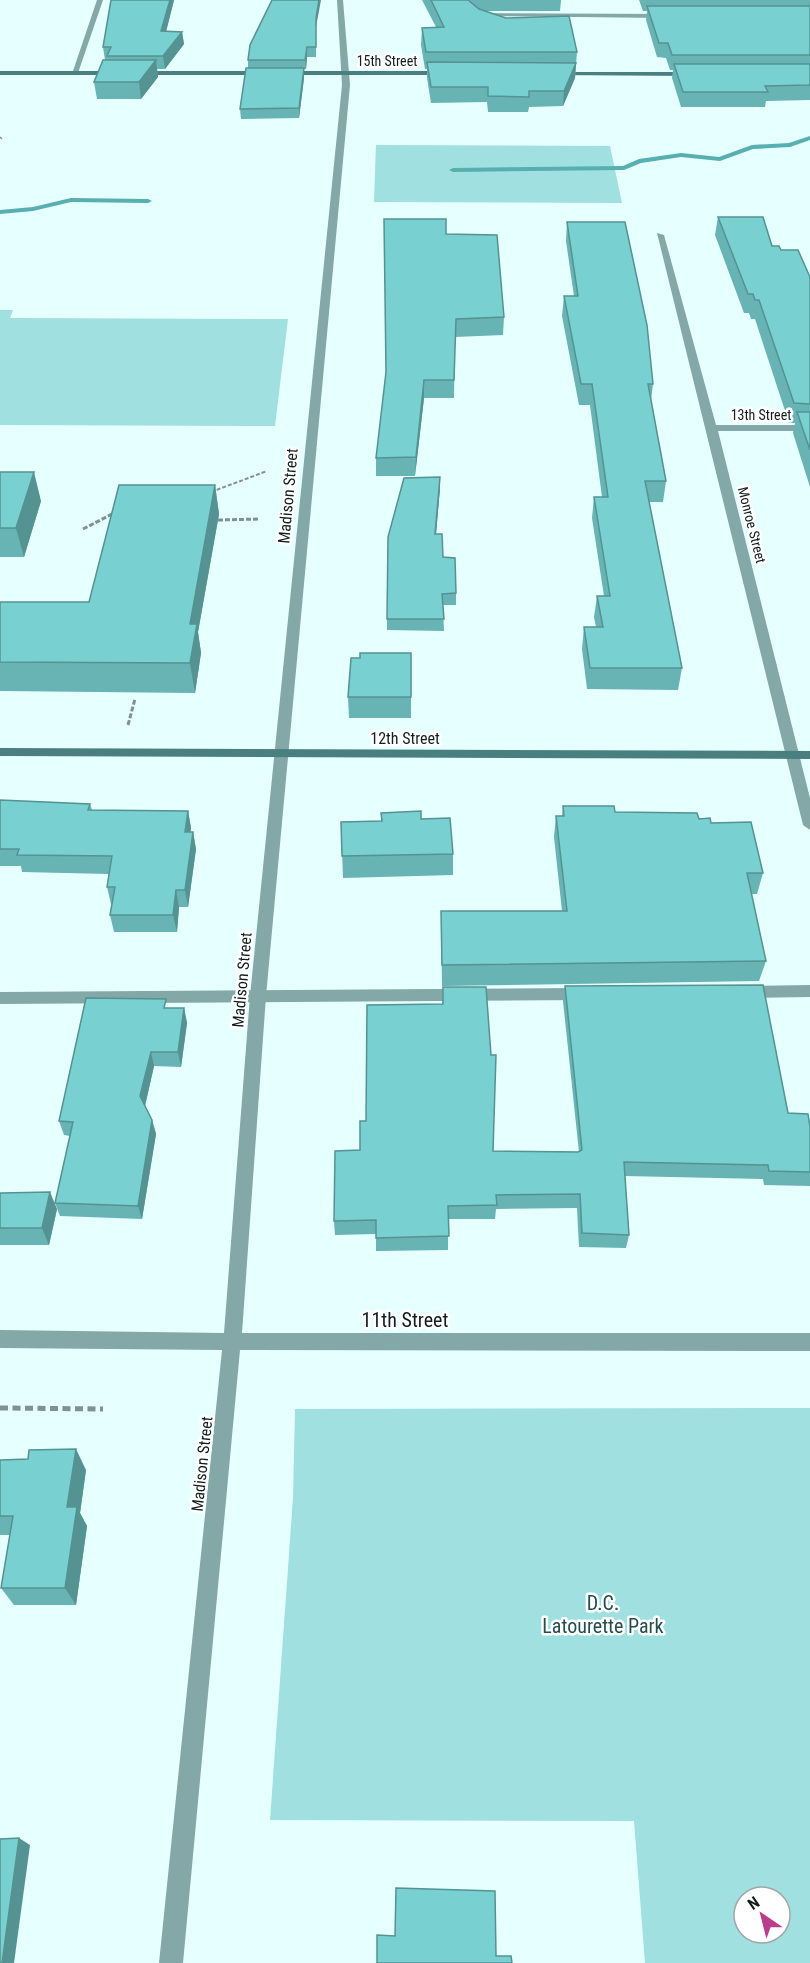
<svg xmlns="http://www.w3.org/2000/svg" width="810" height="1963" font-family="'Roboto Condensed',sans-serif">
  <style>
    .green { fill: #a1e0e0; fill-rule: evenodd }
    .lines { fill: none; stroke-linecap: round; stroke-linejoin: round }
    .stream { fill: #57afaf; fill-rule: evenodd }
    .path-far3 { stroke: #7f9292; stroke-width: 1.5; stroke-dasharray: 3 1.5; stroke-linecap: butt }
    .path-far2 { stroke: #7f9292; stroke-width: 2; stroke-dasharray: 4 2; stroke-linecap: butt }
    .path-far1 { stroke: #7f9292; stroke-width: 3; stroke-dasharray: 5 2; stroke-linecap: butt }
    .path { stroke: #7f9292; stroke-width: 5; stroke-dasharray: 8 4.5; stroke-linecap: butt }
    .lane { fill: #84a7a7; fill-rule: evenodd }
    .street { fill: #84a7a7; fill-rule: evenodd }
    .secondary { fill: #497f7f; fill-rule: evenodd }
    .wall { fill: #68b3b3 }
    .shaded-wall { fill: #559292 }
    .building { fill: #79d0d0; stroke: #559292; stroke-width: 1.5 }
    .labels { text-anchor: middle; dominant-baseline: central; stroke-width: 5; stroke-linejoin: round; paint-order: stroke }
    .far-street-label { font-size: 14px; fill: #121d1d; stroke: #fff }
    .street-label { font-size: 16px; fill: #121d1d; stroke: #fff }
    .near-street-label { font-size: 20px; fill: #121d1d; stroke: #fff }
    .near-park-label { font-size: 20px; fill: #254d4d; stroke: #fff }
  </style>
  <rect width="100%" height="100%" fill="#e6ffff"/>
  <g class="green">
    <polygon points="376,145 610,146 622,203 374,202"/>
    <polygon points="0,310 13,310 10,318 288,319 275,426 0,425"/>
    <path d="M810,1408V1963H645L634,1821L270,1820L293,1498L295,1409ZM744,1897H780V1933H744Z"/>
  </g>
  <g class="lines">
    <g class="stream">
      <polygon points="810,136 810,140 790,147 753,149 720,161 681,157 641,163 624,170 453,172 449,170 453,168 623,166 639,159 681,153 719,157 752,145 789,143"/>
      <polygon points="71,198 148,199 152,201 148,203 71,202 33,211 0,214 0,210 33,207"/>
    </g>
    <polyline class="path-far3" points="0,137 2,139"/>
    <polyline class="path-far2" points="211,492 267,471"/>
    <g class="path-far1">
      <polyline points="218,520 260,519"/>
      <polyline points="83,529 116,512"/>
      <polyline points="128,725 135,699"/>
    </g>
    <polyline class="path" points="0,1408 103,1409"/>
    <g class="lane">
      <polygon points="477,13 666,14 669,16 666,18 475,16"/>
      <polygon points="810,985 810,997 744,998 739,996 736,992 739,988 744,986"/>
      <polygon points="585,988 590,990 593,994 590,998 585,1000 0,1004 0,992"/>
    </g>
    <g class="street">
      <polygon points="97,0 103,0 78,73 72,74"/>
      <polygon points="337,0 343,0 350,85 266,996 242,1333 810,1333 810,1351 240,1350 183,1963 159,1963 222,1350 0,1348 0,1330 224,1333 250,996 342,85"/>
      <polygon points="657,233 664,235 716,425 810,425 810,431 718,431 810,798 810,830 803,825"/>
    </g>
    <g class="secondary">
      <polygon points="0,71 447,71 451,73 447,75 0,75"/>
      <polygon points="555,72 693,72 697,74 693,76 553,75"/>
      <polygon points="0,748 810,751 810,759 0,756"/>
    </g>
  </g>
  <g class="wall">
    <polygon points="111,0 174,0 166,31 182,32 184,44 165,69 157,69 158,77 141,99 97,99 94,82 105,60 103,47"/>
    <polygon points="422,0 561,0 560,11 483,11 577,52 575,78 563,106 529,107 528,112 488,112 487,102 431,103 427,78 427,69 425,69 421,45 422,28 436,27"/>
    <polygon points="639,0 810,0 810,100 766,101 765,107 681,107 672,78 673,70 670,70 666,58 657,57 646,20 647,11 643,11"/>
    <polygon points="316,27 316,57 307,57 306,69 304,69 304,78 299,118 241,119 240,109 248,68 248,60"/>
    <polygon points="718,217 781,250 810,277 810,487 793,433 795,423 789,423 755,319 751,319 749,313 744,313 715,235"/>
    <polygon points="567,222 653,384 651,400 666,481 663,502 649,502 682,668 678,690 587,689 582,649 584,627 596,627 594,617 597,596 604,596 592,518 594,497 602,497 590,405 579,405 562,316 564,296 574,296 566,241"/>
    <polygon points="446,234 504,317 503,335 455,337 454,398 424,398 415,476 376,476 376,458 386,372"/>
    <polygon points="0,472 41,501 24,557 0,557"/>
    <polygon points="215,485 219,514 198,632 201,653 195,693 0,691 0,602 89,602"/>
    <polygon points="440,488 436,534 456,593 456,605 443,605 444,631 387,630 387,619"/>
    <polygon points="411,653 411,718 349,718 348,697 360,658"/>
    <polygon points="0,800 90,804 92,810 188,811 191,828 190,832 193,832 196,849 188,907 179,907 177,932 114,932 110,915 112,904 111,904 107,887 109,874 22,872 21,866 0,866"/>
    <polygon points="563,806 615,812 699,819 711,823 763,873 757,894 751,894 766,961 759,981 442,986 441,911 562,911 554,837 556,816 562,816"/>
    <polygon points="381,813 421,819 453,854 453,875 343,878 341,822 381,821"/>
    <polygon points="565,986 788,1113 810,1127 810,1186 764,1185 763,1179 625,1176 629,1235 626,1248 579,1247 577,1208 496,1209 495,1219 448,1219 448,1250 376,1251 376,1234 335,1235 334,1221 360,1150 366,1121 442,1004 443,987 493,1151 579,1152 563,1001"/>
    <polygon points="168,1008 184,1008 187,1023 181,1067 154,1066 145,1106 152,1120 156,1134 142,1219 60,1216 55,1203 70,1136 64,1135 59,1121"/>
    <polygon points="0,1193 57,1209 49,1245 0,1245"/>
    <polygon points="0,1460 86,1470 80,1513 87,1526 76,1605 14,1605 1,1588 10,1535 0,1535"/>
  </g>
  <g class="shaded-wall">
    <polygon points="170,0 174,0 163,44 161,31"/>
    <polygon points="319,0 321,0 316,27 316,57 316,18"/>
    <polygon points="182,32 184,44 165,69 163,56"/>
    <polygon points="307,47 307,57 306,69 305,60"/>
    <polygon points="156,60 158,77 141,99 139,82"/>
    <polygon points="576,63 575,78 563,106 564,91"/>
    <polygon points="304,68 304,78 299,118 299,108"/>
    <polygon points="424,380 424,398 415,476 416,457"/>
    <polygon points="34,472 41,501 24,557 16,528"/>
    <polygon points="440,477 440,488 435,545 435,534"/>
    <polygon points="215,485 219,514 198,632 201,653 195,693 190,663 190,624"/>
    <polygon points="188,811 191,828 188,849 185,832"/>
    <polygon points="193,832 196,849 188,907 185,890"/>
    <polygon points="176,890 179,907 177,932 173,915"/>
    <polygon points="184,1008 187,1023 181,1067 178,1052"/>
    <polygon points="151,1052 154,1066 144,1110 140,1096"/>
    <polygon points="152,1120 156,1134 142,1219 138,1206"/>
    <polygon points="50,1192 57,1209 49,1245 42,1228"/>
    <polygon points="76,1449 86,1470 80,1513 87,1526 76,1605 65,1588 67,1507"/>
    <polygon points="19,1838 30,1845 14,1963 2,1963"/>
  </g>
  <g class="building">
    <polygon points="111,0 170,0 161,31 182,32 163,56 107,56 111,47 103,47"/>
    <polygon points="272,0 319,0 316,18 316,47 307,47 305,60 248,60 250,45"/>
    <polygon points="431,0 468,0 479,9 506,18 569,16 577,52 426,52 422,28 444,27"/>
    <polygon points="647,6 810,6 810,55 672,55 668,43 659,43"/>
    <polygon points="103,60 156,60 139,82 94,82"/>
    <polygon points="427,62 576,63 564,91 529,91 529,97 488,96 488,87 431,87"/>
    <polygon points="674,64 810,64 810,85 765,86 768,92 683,92"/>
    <polygon points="246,68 304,68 299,108 240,109"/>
    <polygon points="718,217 763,217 772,246 779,246 781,250 798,250 810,277 810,404 794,403 759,300 755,300 753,294 748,294"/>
    <polygon points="384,219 446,219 446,234 497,235 504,317 456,319 454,380 424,380 416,457 376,458 386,372"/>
    <polygon points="567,222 625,222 647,325 653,384 648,384 666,481 645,481 682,668 590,668 584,627 603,627 597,596 610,596 594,497 608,497 592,384 581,384 564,296 578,296"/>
    <polygon points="797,412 810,412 810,450"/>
    <polygon points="0,472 34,472 16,528 0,528"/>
    <polygon points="440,477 435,534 442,534 443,557 455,558 456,593 442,594 444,619 387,619 388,537 404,478"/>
    <polygon points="119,485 215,485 190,624 197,624 190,663 0,662 0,602 89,602"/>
    <polygon points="360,653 411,653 411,697 348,697 351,658 360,658"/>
    <polygon points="0,800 90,804 88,810 188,811 185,832 193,832 185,890 176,890 173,915 110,915 115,887 107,887 112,856 17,855 19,849 0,849"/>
    <polygon points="563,806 614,806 615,812 697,813 699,819 710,818 711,823 751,822 763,873 747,873 766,961 442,965 441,911 567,911 556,816 564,816"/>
    <polygon points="421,811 421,819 450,818 453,854 342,856 341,822 382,821 381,813"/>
    <polygon points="763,985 788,1113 808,1114 810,1127 810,1172 769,1171 768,1165 624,1162 629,1235 582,1233 580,1194 496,1195 497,1205 448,1206 449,1236 376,1238 376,1220 334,1221 335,1151 360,1150 360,1121 366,1121 367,1005 443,1004 443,987 486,987 491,1055 496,1055 493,1151 578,1152 582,1150 565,986"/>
    <polygon points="86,998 166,999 164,1008 184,1008 178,1052 151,1052 140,1096 152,1120 138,1206 55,1203 73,1122 59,1121"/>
    <polygon points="50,1192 42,1228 0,1228 0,1193"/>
    <polygon points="76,1449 67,1507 77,1507 65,1588 1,1588 13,1516 0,1516 0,1460 28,1459 29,1450"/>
    <polygon points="19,1838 2,1963 0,1963 0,1839"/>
    <polygon points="396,1888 495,1891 496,1956 511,1956 512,1963 377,1963 377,1935 395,1936"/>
  </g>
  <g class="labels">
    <g class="far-street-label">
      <text x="387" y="61">15th Street</text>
      <text x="761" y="415">13th Street</text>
      <text transform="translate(752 525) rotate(76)">Monroe Street</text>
    </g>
    <g class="street-label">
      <text transform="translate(288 496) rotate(-85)">Madison Street</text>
      <text x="405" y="738">12th Street</text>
      <text transform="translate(242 980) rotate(-85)">Madison Street</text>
      <text transform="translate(202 1464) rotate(-84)">Madison Street</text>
    </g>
    <g class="near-street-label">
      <text x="405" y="1320">11th Street</text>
    </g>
    <g class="near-park-label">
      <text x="603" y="1603">D.C.<tspan x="603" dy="23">Latourette Park</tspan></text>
    </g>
  </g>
  <g transform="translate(762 1915) rotate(325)"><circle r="28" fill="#ffffff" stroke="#a0a5a5" stroke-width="1.5"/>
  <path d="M0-4.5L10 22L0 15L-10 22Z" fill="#ba3d8c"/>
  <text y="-9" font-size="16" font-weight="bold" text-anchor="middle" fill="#121d1d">N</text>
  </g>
</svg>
